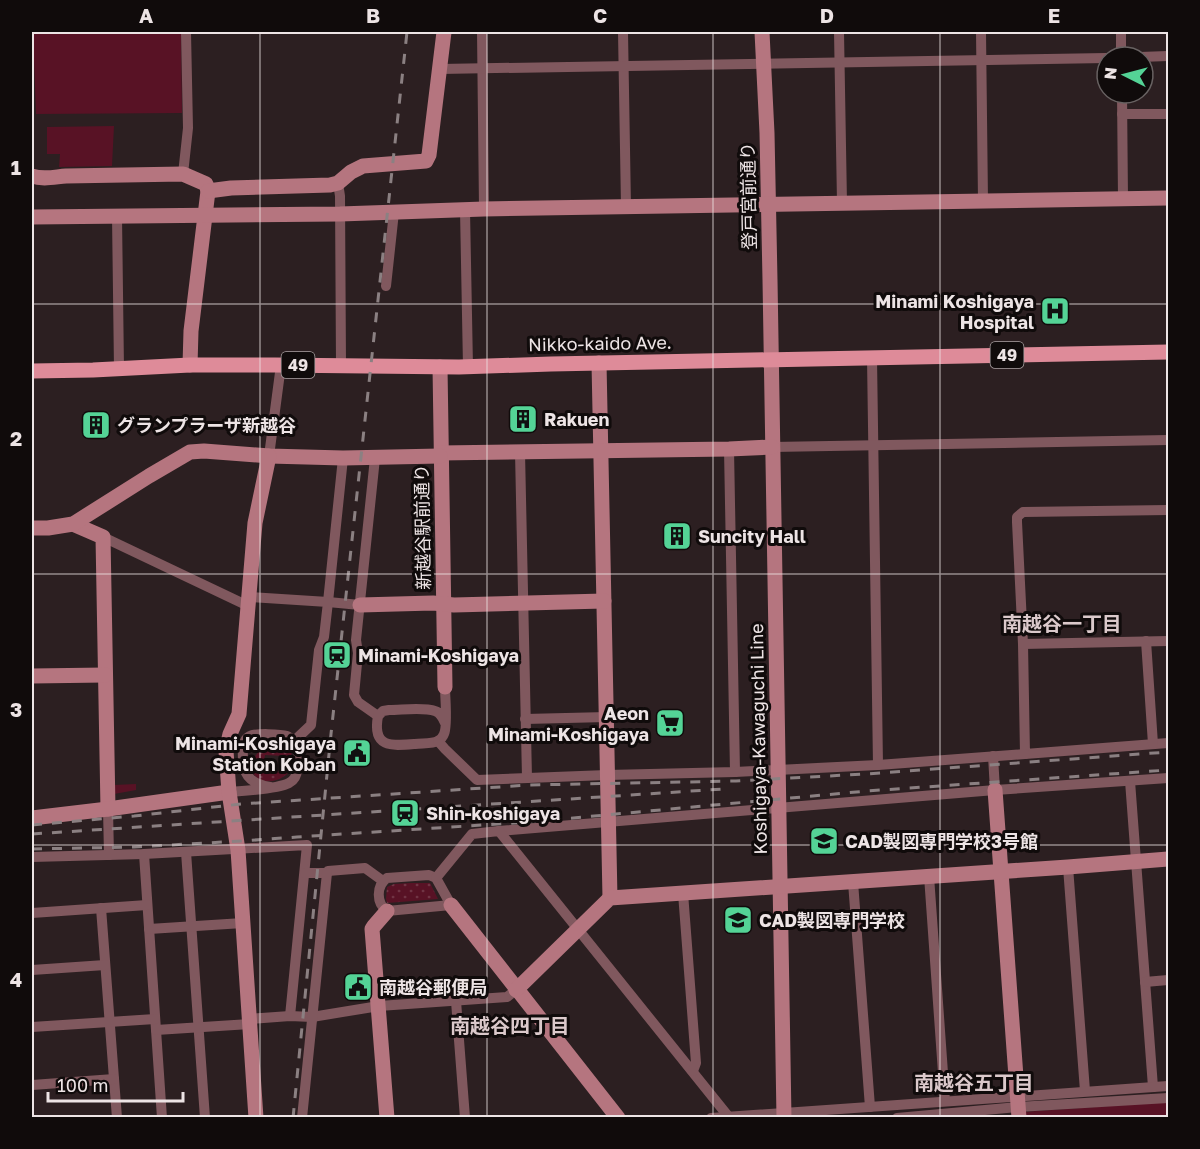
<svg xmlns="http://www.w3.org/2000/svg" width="1200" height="1149" font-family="'Golos Text','Noto Sans JP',sans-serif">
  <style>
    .grass { fill: url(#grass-dots) }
    .park { fill: #581225 }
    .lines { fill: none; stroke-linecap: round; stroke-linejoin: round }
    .street { stroke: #80585e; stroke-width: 10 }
    .secondary { stroke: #b5757f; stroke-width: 15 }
    .primary { stroke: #de8b99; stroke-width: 15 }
    .rail { stroke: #8b8082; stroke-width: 3; stroke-dasharray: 10 10; stroke-linecap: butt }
    .grid { fill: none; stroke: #ede4e5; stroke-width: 1.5; stroke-opacity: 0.55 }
    .labels { text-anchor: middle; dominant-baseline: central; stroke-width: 6; stroke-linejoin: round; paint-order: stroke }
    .shield { fill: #100b0b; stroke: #aba3a4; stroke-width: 1.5 }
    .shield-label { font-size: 16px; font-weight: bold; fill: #ede4e5 }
    .street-label { font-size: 18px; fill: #ede4e5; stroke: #100b0b }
    .poi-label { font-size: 18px; font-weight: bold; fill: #ede4e5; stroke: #100b0b; text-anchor: start }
    .neighbourhood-label { font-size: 20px; font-weight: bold; fill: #dbc9cb; stroke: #100b0b }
    .neatline { fill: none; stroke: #ede4e5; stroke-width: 2 }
    .grid-label { font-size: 20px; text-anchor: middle; font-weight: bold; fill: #ede4e5 }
  </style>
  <defs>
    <pattern id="grass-dots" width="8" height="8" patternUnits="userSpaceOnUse" patternTransform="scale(1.5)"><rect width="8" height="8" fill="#581225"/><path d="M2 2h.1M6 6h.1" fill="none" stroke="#703444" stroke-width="1.8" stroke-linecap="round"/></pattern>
  </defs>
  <rect width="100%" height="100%" fill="#2c1f21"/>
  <g class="grass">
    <path d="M286,744H288C292,750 292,755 291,762L289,764H285V756L265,755L264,761L260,762V770L287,771L288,773C276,785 254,785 250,766C252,762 256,752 262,750C273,746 274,755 286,744Z"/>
    <polygon points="411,883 430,883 438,899 387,903 386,899 387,887 394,884"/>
  </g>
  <g class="park">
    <polygon points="33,32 181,32 182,113 36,114"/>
    <polygon points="114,126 112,166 59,167 60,154 47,154 47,127"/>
    <polygon points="136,784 136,790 114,794 114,785"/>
    <polygon points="1168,1102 1168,1117 1024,1118 1023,1112"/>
  </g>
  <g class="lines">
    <g class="street">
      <polyline points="482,32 484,209"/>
      <polyline points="623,32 626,207"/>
      <polyline points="839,32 842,203"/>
      <polyline points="981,32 983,201"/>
      <polyline points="1121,32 1121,57"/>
      <polyline points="1140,57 1168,56"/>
      <polyline points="440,69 1107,58"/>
      <polyline points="1122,93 1123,199"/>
      <polyline points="1122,114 1168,114"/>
      <polyline points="183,174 188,128 186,32"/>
      <polyline points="338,183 340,196 341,366"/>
      <polyline points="465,210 468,367"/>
      <polyline points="117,216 119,369"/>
      <polyline points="386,286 394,212"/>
      <polyline points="872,358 878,765"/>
      <polyline points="772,447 1168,440"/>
      <polyline points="729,449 735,772"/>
      <polyline points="520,452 527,778"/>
      <polyline points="269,456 281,365"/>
      <polyline points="343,458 328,602 360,605"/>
      <polyline points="375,458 356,640 358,653 354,695 358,702 378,716"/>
      <polyline points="1168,510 1023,512 1017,517 1017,522 1023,644 1025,754 1168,743"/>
      <polyline points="103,537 244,604 249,604"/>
      <polyline points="249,597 328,602 324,637 319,650 311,725 294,741"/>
      <polyline points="1146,641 1153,744"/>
      <polyline points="1023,644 1168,641"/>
      <path d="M445,687C445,698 448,725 444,734C443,737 441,739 438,741C432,744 422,743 415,744C391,746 372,748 378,716L383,711L389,710C402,710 424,707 435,711C441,713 443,718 445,723"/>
      <polyline points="525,719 607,717"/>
      <polyline points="438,741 445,749 477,780 607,775 735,772 878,765 1025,754"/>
      <polyline points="993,756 995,790"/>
      <polyline points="1130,781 1153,1087"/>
      <path d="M229,792C243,791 278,789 289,783C295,780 297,774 297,768C298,761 300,752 297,745C295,741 291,738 287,736C281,734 255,733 250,736C248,737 245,740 244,743C242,748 243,755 243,761C244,778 254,784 270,787"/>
      <polyline points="108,809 109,855"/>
      <polyline points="499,831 995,790 1168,778"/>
      <polyline points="186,852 205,1118"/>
      <polyline points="144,854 162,1118"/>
      <polyline points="32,857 144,854 307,845 290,1016"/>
      <polyline points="1068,867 1085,1091"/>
      <polyline points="305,873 327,873 328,871 365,868 383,881"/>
      <path d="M429,875L436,878L451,905L387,911C376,903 376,886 387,878Z"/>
      <polyline points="929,876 945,1101"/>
      <polyline points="436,878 472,834 499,831 728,1116"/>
      <polyline points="853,882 870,1107"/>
      <polyline points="683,893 696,1063 693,1071"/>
      <polyline points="101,908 117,1118"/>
      <polyline points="32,913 147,905"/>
      <polyline points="149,929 243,923"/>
      <polyline points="32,970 105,965"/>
      <polyline points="1145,982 1168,980"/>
      <polyline points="456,1001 465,1118"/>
      <polyline points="249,1019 290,1016 312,1017 379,1006 507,997 516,990"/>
      <polyline points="32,1027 155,1019"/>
      <polyline points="156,1030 250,1024"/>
      <polyline points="32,1085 114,1079"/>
      <polyline points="302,1118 327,873"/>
      <polyline points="711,1118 1168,1086"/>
      <polyline points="897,1118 1018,1107 1168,1098"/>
    </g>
    <g class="secondary">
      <polyline points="762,32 767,133 770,280 784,1118"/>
      <path d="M32,176C43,180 54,177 66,176L183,174L206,184L208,191L191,331L190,365"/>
      <polyline points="208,191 231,188 330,185 338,183 351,172 363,166 426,161 429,155 444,32"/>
      <polyline points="32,217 340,214 484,209 1168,198"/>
      <polyline points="599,363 610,898"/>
      <polyline points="440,367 445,687"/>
      <polyline points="440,453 729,449 772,447"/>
      <polyline points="73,524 103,537 108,809"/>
      <polyline points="32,528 48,528 73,524 149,476 190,452 204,451 269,456 343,458 440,456"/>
      <polyline points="360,605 433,603 454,605 604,601"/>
      <polyline points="32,676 105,675"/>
      <polyline points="995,790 1019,1118"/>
      <polyline points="32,818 108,809 229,792"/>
      <polyline points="451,905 618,1118"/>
      <polyline points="516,990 610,898 1068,867 1168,859"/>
      <polyline points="256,1118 238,850 229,792 226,751 230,734 239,714 255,523 269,456"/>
      <polyline points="387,1118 372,929 374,926 387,911"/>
    </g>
    <polyline class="primary" points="32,371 93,370 190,365 275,365 459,367 551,364 1168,352"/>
    <g class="rail">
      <polyline points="32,825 134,816 241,804 529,785 736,781 865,774 1168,752"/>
      <polyline points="32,834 723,789"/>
      <polyline points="32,849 134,847 242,841 297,837 529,822 867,791 1168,770"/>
      <polyline points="293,1118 331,734 407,32"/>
    </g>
  </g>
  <path class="grid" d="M260,32V1118M487,32V1118M713,32V1118M940,32V1118M32,304H1168M32,574H1168M32,845H1168"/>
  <defs>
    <g id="hospital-square" transform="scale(1.5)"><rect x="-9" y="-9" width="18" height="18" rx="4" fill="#54d396" stroke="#100b0b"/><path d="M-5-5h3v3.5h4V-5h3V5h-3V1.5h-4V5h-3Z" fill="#111"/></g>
    <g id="building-square" transform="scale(1.5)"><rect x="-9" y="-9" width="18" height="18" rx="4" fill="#54d396" stroke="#100b0b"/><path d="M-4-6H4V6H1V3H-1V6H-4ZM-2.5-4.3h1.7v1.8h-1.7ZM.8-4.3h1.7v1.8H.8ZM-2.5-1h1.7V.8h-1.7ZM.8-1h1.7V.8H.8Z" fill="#111"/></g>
    <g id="station-square" transform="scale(1.5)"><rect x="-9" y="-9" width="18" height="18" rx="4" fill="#54d396" stroke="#100b0b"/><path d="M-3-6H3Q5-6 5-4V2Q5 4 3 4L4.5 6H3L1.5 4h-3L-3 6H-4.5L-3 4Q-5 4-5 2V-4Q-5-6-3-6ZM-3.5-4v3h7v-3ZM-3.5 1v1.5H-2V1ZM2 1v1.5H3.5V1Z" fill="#111"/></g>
    <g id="supermarket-square" transform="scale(1.5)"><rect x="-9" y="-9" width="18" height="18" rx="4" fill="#54d396" stroke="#100b0b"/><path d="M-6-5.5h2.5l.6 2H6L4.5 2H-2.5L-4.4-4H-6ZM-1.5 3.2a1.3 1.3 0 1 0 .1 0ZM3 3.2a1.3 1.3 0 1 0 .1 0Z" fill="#111"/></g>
    <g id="civic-square" transform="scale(1.5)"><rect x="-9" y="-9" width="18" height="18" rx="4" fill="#54d396" stroke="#100b0b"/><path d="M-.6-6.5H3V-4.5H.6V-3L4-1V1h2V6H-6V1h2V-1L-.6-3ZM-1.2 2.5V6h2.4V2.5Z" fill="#111"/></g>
    <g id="school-square" transform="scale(1.5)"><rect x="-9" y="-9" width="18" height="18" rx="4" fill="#54d396" stroke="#100b0b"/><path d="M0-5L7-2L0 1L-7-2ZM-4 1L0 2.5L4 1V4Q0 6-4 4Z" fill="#111"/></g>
  </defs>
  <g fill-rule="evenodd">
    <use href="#hospital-square" x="1055" y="311"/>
    <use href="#building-square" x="523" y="419"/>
    <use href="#building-square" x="96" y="425"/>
    <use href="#building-square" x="677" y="536"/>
    <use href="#station-square" x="337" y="655"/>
    <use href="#supermarket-square" x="670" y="723"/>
    <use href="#civic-square" x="357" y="753"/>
    <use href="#station-square" x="405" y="813"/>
    <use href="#school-square" x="824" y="841"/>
    <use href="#school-square" x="738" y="920"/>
    <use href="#civic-square" x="358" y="987"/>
  </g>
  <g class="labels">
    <g class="shield">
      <rect x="990.5" y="342" width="33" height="26" rx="4.5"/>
      <rect x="281.5" y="352" width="33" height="26" rx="4.5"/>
    </g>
    <g class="shield-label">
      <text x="1007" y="355">49</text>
      <text x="298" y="365">49</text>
    </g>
    <g class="street-label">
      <text transform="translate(748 196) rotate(-91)">登戸宮前通り</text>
      <text transform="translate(600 343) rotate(-1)">Nikko-kaido Ave.</text>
      <text transform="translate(422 527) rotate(-91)">新越谷駅前通り</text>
      <text transform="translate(758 739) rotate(-91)">Koshigaya-Kawaguchi Line</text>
    </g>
    <g class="poi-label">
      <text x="1034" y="301" text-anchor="end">Minami Koshigaya<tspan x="1034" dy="21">Hospital</tspan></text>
      <text x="544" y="419">Rakuen</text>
      <text x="117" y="425">グランプラーザ新越谷</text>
      <text x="698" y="536">Suncity Hall</text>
      <text x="358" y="655">Minami-Koshigaya</text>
      <text x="649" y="713" text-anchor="end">Aeon<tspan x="649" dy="21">Minami-Koshigaya</tspan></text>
      <text x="336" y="743" text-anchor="end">Minami-Koshigaya<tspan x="336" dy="21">Station Koban</tspan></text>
      <text x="426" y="813">Shin-koshigaya</text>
      <text x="845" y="841">CAD製図専門学校3号館</text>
      <text x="759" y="920">CAD製図専門学校</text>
      <text x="379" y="987">南越谷郵便局</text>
    </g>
    <g class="neighbourhood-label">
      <text x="1062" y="623">南越谷一丁目</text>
      <text x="510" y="1025">南越谷四丁目</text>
      <text x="974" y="1082">南越谷五丁目</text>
    </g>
  </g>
  <rect width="1200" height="1149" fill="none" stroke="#100b0b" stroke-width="66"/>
  <g transform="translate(1125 75) rotate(276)"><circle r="28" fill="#100b0b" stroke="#686262" stroke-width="1.5"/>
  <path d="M0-4.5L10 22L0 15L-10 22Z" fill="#54d396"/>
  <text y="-9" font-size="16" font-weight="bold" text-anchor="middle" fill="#ede4e5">N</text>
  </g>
  <path d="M48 1092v9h135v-9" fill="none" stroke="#ede4e5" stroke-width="3"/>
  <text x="57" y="1092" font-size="18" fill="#ede4e5" stroke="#100b0b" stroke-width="4.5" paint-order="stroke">100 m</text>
  <rect x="33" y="33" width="1134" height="1083" class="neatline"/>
  <g class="grid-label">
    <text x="146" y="23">A</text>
    <text x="373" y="23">B</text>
    <text x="600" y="23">C</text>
    <text x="827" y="23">D</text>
    <text x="1054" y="23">E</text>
    <text x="16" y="175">1</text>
    <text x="16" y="446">2</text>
    <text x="16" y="717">3</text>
    <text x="16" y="987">4</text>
  </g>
</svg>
